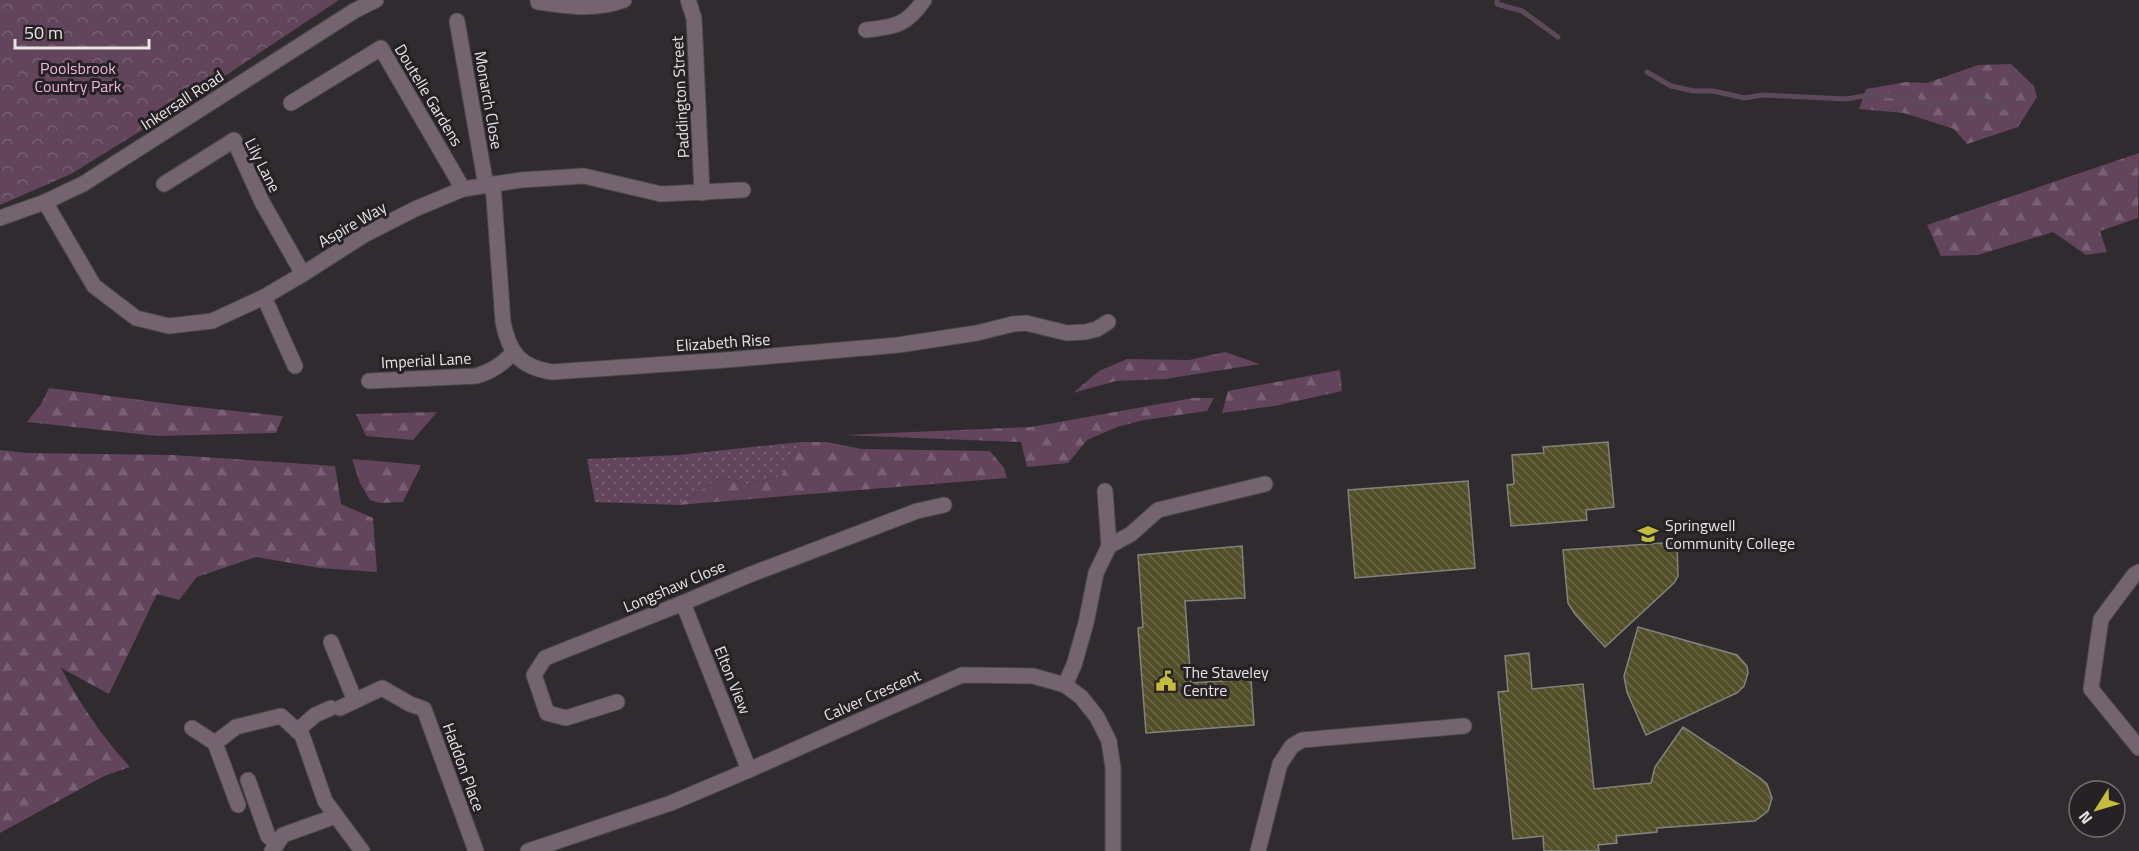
<svg xmlns="http://www.w3.org/2000/svg" width="2139" height="851" font-family="'Titillium Web',sans-serif">
  <style>
    .grass { fill: url(#grass-dots) }
    .forest { fill: url(#forest-firs) }
    .park { fill: url(#park-crowns) }
    .lines { fill: none; stroke-linecap: round; stroke-linejoin: round }
    .stream { stroke: #5c4959; stroke-width: 5 }
    .building { fill: url(#building-back-hatch); stroke: #83837e; stroke-width: 1.5 }
    .minor-casing { stroke: #4c494b; stroke-width: 17 }
    .minor { stroke: #746470; stroke-width: 15 }
    .labels { text-anchor: middle; dominant-baseline: central; stroke-width: 6; stroke-linejoin: round; paint-order: stroke }
    .park-label { font-size: 16px; fill: #efb5e1; stroke: #252124 }
    .street-label { font-size: 16px; fill: #e7e4e6; stroke: #252124 }
    .poi-label { font-size: 16px; fill: #e7e4e6; stroke: #252124; text-anchor: start }
  </style>
  <defs>
    <pattern id="grass-dots" width="8" height="8" patternUnits="userSpaceOnUse" patternTransform="scale(1.5)"><rect width="8" height="8" fill="#62445b"/><path d="M2 2h.1M6 6h.1" fill="none" stroke="#785f73" stroke-width="1.8" stroke-linecap="round"/></pattern>
    <pattern id="forest-firs" width="22" height="20" patternUnits="userSpaceOnUse" patternTransform="scale(1.5)"><rect width="22" height="20" fill="#62445b"/><path d="M5 1l3.5 6h-7zM16 11l3.5 6h-7z" fill="#785f73"/></pattern>
    <pattern id="park-crowns" width="20" height="18" patternUnits="userSpaceOnUse" patternTransform="scale(1.5)"><rect width="20" height="18" fill="#62445b"/><path d="M2 6a3 3 0 1 1 6 0M12 15a3 3 0 1 1 6 0" fill="none" stroke="#785f73"/></pattern>
    <pattern id="building-back-hatch" width="6" height="6" patternUnits="userSpaceOnUse" patternTransform="scale(1.5)"><rect width="6" height="6" fill="#524f28"/><path d="M-1 5l2 2M0 0l6 6M5-1l2 2" fill="none" stroke="#6b6847"/></pattern>
  </defs>
  <rect width="100%" height="100%" fill="#2f2b2e"/>
  <polygon class="grass" points="800,442 780,477 747,484 721,477 678,505 595,502 587,459 678,455"/>
  <g class="forest">
    <polygon points="2011,64 2034,86 2037,97 2018,127 1967,144 1954,129 1904,113 1859,109 1866,89 1906,82 1927,83 1978,65"/>
    <polygon points="2139,153 2138,218 2100,231 2107,252 2086,255 2053,232 1978,255 1941,256 1927,225"/>
    <polygon points="1225,352 1260,364 1165,379 1116,381 1073,393 1099,371 1127,359 1189,360"/>
    <polygon points="1340,370 1342,391 1274,406 1222,413 1228,391"/>
    <polygon points="49,388 179,405 283,416 276,433 158,436 27,422 41,404"/>
    <polygon points="1193,398 1214,398 1207,411 1144,420 1117,427 1087,440 1068,463 1027,467 1021,442 842,435 1031,427"/>
    <polygon points="437,412 413,440 366,436 356,414"/>
    <polygon points="800,442 827,442 862,449 990,451 1004,468 1007,478 678,505 721,477 747,484 780,477"/>
    <path d="M0,450L27,453L174,455L335,466L341,504L373,518L377,572L320,568L256,557L197,577L179,600L157,594L109,694L61,668C80,704 102,737 130,767L104,776L0,833Z"/>
    <polygon points="352,459 421,465 403,502 380,503 370,500 360,483"/>
  </g>
  <polygon class="park" points="0,0 339,0 163,117 71,174 0,205"/>
  <g class="lines">
    <g class="stream">
      <polyline points="1497,0 1497,4 1522,11 1558,37"/>
      <polyline points="1647,72 1671,86 1694,91 1713,91 1745,98 1762,95 1846,99 1869,95 1901,96 1920,102 1952,104 1974,97 2006,108"/>
    </g>
  </g>
  <g class="building">
    <polygon points="1608,442 1614,507 1586,510 1587,520 1511,526 1507,485 1514,484 1512,455 1544,453 1543,447"/>
    <polygon points="1468,481 1475,568 1355,578 1348,490"/>
    <polygon points="1677,542 1678,576 1674,583 1605,647 1575,614 1568,603 1563,550"/>
    <polygon points="1242,546 1245,598 1185,601 1191,683 1251,679 1254,725 1146,733 1138,628 1143,627 1138,555"/>
    <polygon points="1638,627 1737,655 1747,666 1748,673 1744,686 1737,693 1646,735 1627,692 1624,676"/>
    <polygon points="1529,653 1532,689 1583,684 1594,789 1651,783 1655,767 1683,727 1760,778 1767,784 1772,798 1768,811 1755,821 1657,828 1657,832 1616,836 1617,843 1598,845 1599,851 1544,851 1543,836 1513,839 1498,692 1508,691 1505,656"/>
  </g>
  <g class="lines">
    <g class="minor-casing">
      <g id="minor">
        <polyline points="688,0 694,18 702,193"/>
        <path d="M538,2C567,6 595,11 624,0"/>
        <polyline points="457,21 486,186"/>
        <path d="M866,30C895,27 907,25 924,0"/>
        <polyline points="291,103 381,48 463,189"/>
        <polyline points="164,184 234,140 262,202 303,274"/>
        <path d="M493,184L503,322C509,353 520,367 552,372L726,360L898,345L977,333L1013,324L1026,323L1067,333L1085,332L1097,329L1108,322"/>
        <polyline points="45,202 94,286 136,318 169,326 212,321 264,297 303,274 364,235 415,209 463,189 521,180 584,176 661,194 743,190"/>
        <polyline points="0,218 45,202 83,184 354,11 376,0"/>
        <polyline points="264,297 295,366"/>
        <path d="M369,381L476,376C493,371 502,364 514,352"/>
        <polyline points="1109,546 1131,534 1158,510 1265,484"/>
        <polyline points="2139,572 2134,575 2101,619 2091,689 2139,748"/>
        <polyline points="683,603 749,770"/>
        <polyline points="331,642 355,701"/>
        <polyline points="1065,685 1074,665 1086,623 1096,573 1109,546 1105,491"/>
        <polyline points="617,702 566,718 547,713 534,675 545,658 683,603 749,575 917,511 944,505"/>
        <polyline points="340,708 382,688 410,704 424,709 476,851"/>
        <polyline points="192,728 215,743 238,805"/>
        <polyline points="297,731 315,715 331,708"/>
        <polyline points="215,743 236,727 281,716 302,735 325,801 362,851"/>
        <polyline points="248,780 268,836 277,844"/>
        <polyline points="272,851 283,835 336,816"/>
        <polyline points="528,851 671,803 749,770 962,675 1033,676 1065,685 1081,697 1097,717 1109,741 1113,768 1113,851"/>
        <polyline points="1258,851 1280,764 1292,746 1302,740 1464,726"/>
      </g>
    </g>
    <use href="#minor" class="minor"/>
  </g>
  <defs>
    <g id="school-bare" transform="scale(1.62)"><path d="M0-5L7-2L0 1L-7-2ZM-4 1L0 2.5L4 1V4Q0 6-4 4Z" fill="#c4bc3d" stroke="#252124" stroke-width="2.5" paint-order="stroke"/></g>
    <g id="civic-bare" transform="scale(1.62)"><path d="M-.6-6.5H3V-4.5H.6V-3L4-1V1h2V6H-6V1h2V-1L-.6-3ZM-1.2 2.5V6h2.4V2.5Z" fill="#c4bc3d" stroke="#252124" stroke-width="2.5" paint-order="stroke"/></g>
  </defs>
  <g fill-rule="evenodd">
    <use href="#school-bare" x="1648" y="534"/>
    <use href="#civic-bare" x="1166" y="681"/>
  </g>
  <g class="labels">
    <g class="park-label">
      <text x="78" y="68">Poolsbrook<tspan x="78" dy="18">Country Park</tspan></text>
    </g>
    <g class="street-label">
      <text transform="translate(429 95) rotate(59)">Doutelle Gardens</text>
      <text transform="translate(680 97) rotate(-93)">Paddington Street</text>
      <text transform="translate(182 100) rotate(-33)">Inkersall Road</text>
      <text transform="translate(489 100) rotate(80)">Monarch Close</text>
      <text transform="translate(263 165) rotate(63)">Lily Lane</text>
      <text transform="translate(352 224) rotate(-30)">Aspire Way</text>
      <text transform="translate(723 342) rotate(-4)">Elizabeth Rise</text>
      <text transform="translate(426 360) rotate(-3)">Imperial Lane</text>
      <text transform="translate(674 586) rotate(-23)">Longshaw Close</text>
      <text transform="translate(733 680) rotate(68)">Elton View</text>
      <text transform="translate(872 695) rotate(-24)">Calver Crescent</text>
      <text transform="translate(464 767) rotate(70)">Haddon Place</text>
    </g>
    <g class="poi-label">
      <text x="1665" y="525">Springwell<tspan x="1665" dy="18">Community College</tspan></text>
      <text x="1183" y="672">The Staveley<tspan x="1183" dy="18">Centre</tspan></text>
    </g>
  </g>
  <g transform="translate(2097 809) rotate(233)"><circle r="28" fill="#252124" stroke="#736f72" stroke-width="1.5"/>
  <path d="M0-4.5L10 22L0 15L-10 22Z" fill="#c4bc3d"/>
  <text y="-9" font-size="16" font-weight="bold" text-anchor="middle" fill="#e7e4e6">N</text>
  </g>
  <path d="M15 39v9h134v-9" fill="none" stroke="#e7e4e6" stroke-width="3"/>
  <text x="24" y="39" font-size="18" fill="#e7e4e6" stroke="#252124" stroke-width="4.5" paint-order="stroke">50 m</text>
</svg>
